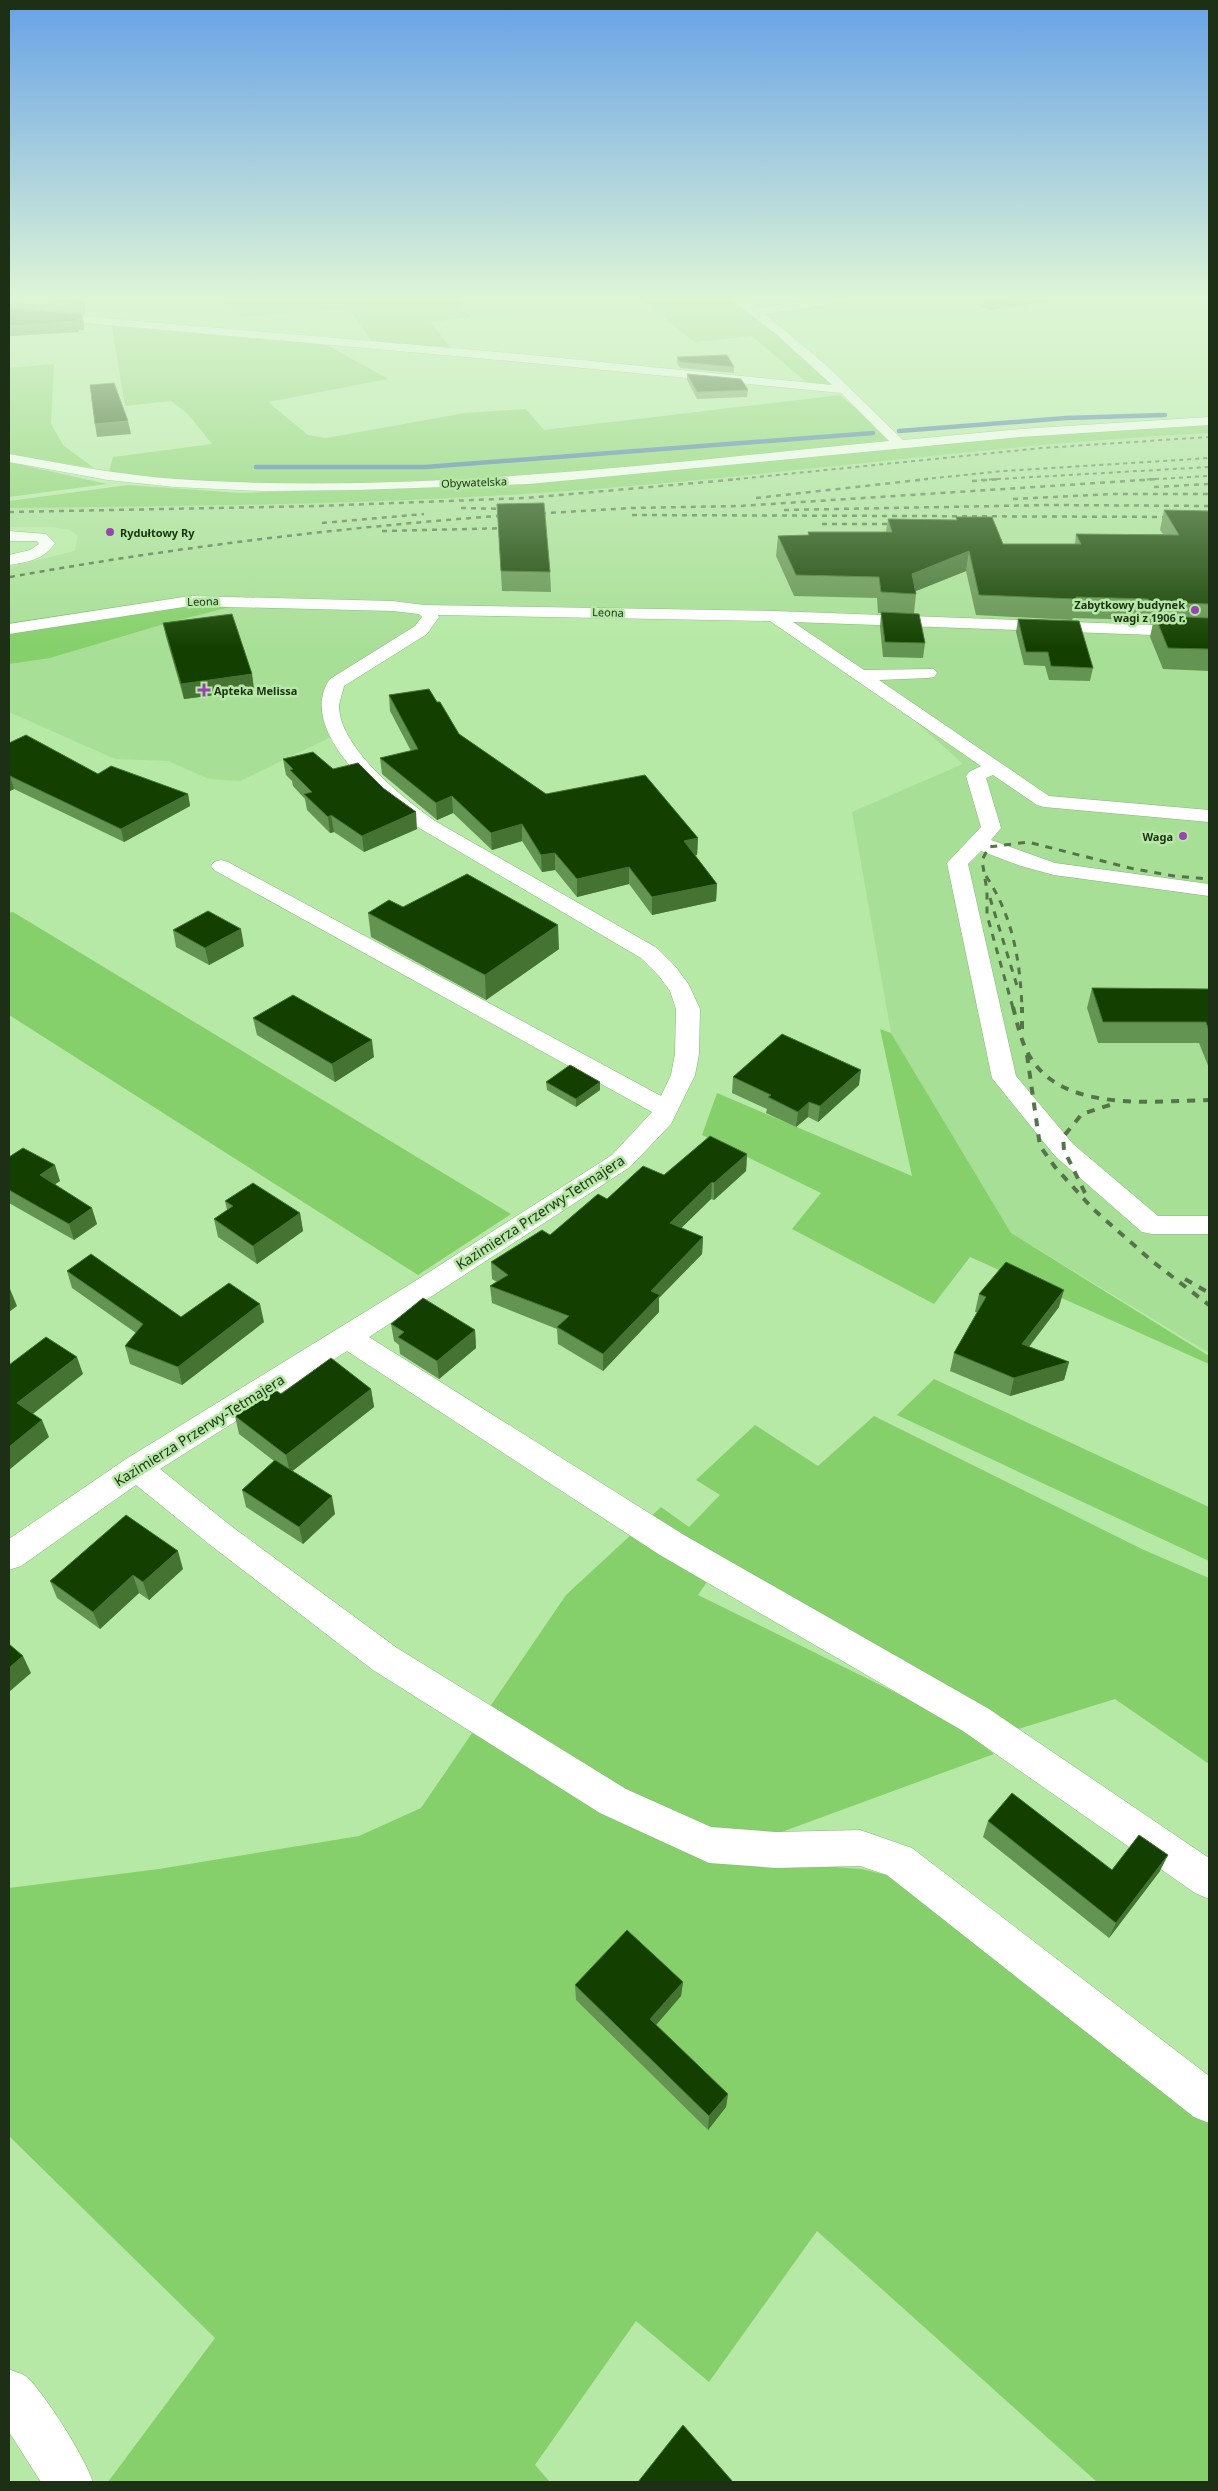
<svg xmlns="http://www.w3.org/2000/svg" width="1218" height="2491" font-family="'Noto Sans',sans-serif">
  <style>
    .built { fill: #a8df96 }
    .green { fill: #85d06a }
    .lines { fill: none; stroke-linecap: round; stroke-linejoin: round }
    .stream { stroke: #396ca7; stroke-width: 4.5 }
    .minor-casing { stroke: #86b676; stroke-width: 1 }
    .minor { fill: #fff; fill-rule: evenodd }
    .rail-far3 { stroke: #55744a; stroke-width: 2; stroke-dasharray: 4 4; stroke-linecap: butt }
    .rail-far2 { stroke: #55744a; stroke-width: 2.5; stroke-dasharray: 5 5; stroke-linecap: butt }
    .rail-far1 { stroke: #55744a; stroke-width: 3; stroke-dasharray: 7 7; stroke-linecap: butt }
    .rail { stroke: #55744a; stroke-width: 4; stroke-dasharray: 8 8; stroke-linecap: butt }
    .wall { fill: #649452 }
    .shaded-wall { fill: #447332 }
    .building { fill: #134000; stroke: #447332 }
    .poi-dot { fill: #9943b1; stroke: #b6e9a5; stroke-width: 2 }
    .labels { text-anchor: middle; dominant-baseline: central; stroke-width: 5; stroke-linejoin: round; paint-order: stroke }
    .far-street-label { font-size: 11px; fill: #1d3016; stroke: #b6e9a5 }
    .far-poi-label { font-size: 11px; font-weight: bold; fill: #1d3016; stroke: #b6e9a5; text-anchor: start }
    .street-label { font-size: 14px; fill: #1d3016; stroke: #b6e9a5 }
  </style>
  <rect width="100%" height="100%" fill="#b6e9a5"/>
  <polygon class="built" points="1209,433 1209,1353 1011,1233 891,1033 852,812 963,764 866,677 774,616 454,609 431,617 340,679 331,737 240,781 209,779 168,761 115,759 9,712 9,567 75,551 78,536 70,530 53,527 9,527 9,508 311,502 761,472 1131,437"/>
  <g class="green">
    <polygon points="217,299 456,299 470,317 431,322 454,353 375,346 349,309 240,317 232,308"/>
    <polygon points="641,299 736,299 770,322 845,390 812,387 752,336 694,342"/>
    <polygon points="112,326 327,345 388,379 268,402 308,435 326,438 465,413 526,409 544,430 840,395 900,445 529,480 264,487 108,476 113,457 212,444 188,414 171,401 125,406"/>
    <polygon points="54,364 51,424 63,445 94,468 9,455 9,368"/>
    <path d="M1209,424V433C980,445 752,480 523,494C352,505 180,506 9,508V501L128,485L241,493L563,481L1049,433Z"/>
    <polygon points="9,462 107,484 9,497"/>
    <polygon points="196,603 241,604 164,624 50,658 9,664 9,633"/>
    <polygon points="13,912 511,1214 418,1275 9,1015 9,913"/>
    <polygon points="880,1029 891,1033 1011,1233 1209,1356 1209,1364 970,1257 934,1304 792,1229 821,1193 702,1135 717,1093 912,1176"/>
    <polygon points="934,1379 1209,1507 1209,1561 897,1415"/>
    <polygon points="874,1416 1144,1550 1209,1578 1209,1764 1115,1699 999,1735 715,1570 698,1595 951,1720 994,1754 768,1837 726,1859 862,1869 902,1879 1126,2063 1209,2124 1209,2482 1097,2482 817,2231 709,2382 636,2321 535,2465 550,2482 108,2482 215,2338 9,2136 9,1888 159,1869 359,1836 421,1808 566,1595 661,1507 689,1527 720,1495 696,1480 755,1425 818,1466"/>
  </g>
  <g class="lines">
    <g class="stream">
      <polyline points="899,431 1066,418 1165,415"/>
      <polyline points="256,467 425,467 873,433"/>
    </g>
    <g class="minor-casing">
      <g id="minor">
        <path d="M730,299H743L757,308L819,299H847L841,302L765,314L826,365L903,440L1020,429L1209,417V425L1020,437L529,484L356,490L264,491L175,487L108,480L9,462V454C64,464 120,475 176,479C414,495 652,464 889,441L841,393L521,362L9,316V310L521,354L832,385L776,334Z"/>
        <path d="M9,531L46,534L55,543C44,560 27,562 9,565V555L30,550L39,544L37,541H9Z"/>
        <path d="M190,596L393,601L424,605L774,611L1209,627V637L793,622L864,670L934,669L937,673L934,677L928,678L879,680L1049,796L1209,810V822L1044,807L1037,805L993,775L986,778L1001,828L991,840L1055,863L1209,884V896L1054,875L1021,866L981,851L968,864L1016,1076L1073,1144L1158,1216H1209V1234H1152L1142,1232L1055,1156L992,1078L947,863L981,827L966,776L969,772L981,766L770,621L438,615L439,617L427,634L344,686C343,692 339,701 339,708C341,749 404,799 435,821L657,948L675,966L689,985L700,1009L699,1054L695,1075L671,1124L630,1167L369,1337L684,1535L989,1709L1209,1858V1899L1195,1893L963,1731L660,1555L347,1351L160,1469L231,1526L397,1648L626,1789L711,1827L776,1832L860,1830L912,1848L1209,2076V2123L1194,2117L887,1875L860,1866L776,1868L709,1863L600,1813L373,1670L209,1544L136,1485L21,1566L9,1570V1539L126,1459L412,1283L612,1155L652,1112L214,870L211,866L214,862L221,860L228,862L661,1096L671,1075L675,1054L676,1009L670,991L659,976L641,958L421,829C384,804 294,730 330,679L415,626L422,617L419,614L393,611L190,606L9,634V624Z"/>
        <path d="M9,2369C14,2372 22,2373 27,2377C47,2397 84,2456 93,2482H41L9,2432Z"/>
      </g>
    </g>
    <use href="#minor" class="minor"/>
    <g class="rail-far3">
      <polyline points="728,480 1042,448 1209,437"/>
      <polyline points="916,480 1003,471 1209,458"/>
      <polyline points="981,480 1209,467"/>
      <polyline points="1139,480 1209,476"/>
    </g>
    <g class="rail-far2">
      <polyline points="972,481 1002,479"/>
      <polyline points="1154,487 1209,484"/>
      <polyline points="756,498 928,479"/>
      <polyline points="1013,499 1115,494 1209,494"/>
      <polyline points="461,508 511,509"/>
      <polyline points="784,510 1049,505 1209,506"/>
      <polyline points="9,512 318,506 526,498 740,479"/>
      <polyline points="531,514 632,508 739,506 1159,479"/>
      <polyline points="632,515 1177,517"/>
      <polyline points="322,523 424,514"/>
      <polyline points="822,524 902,524"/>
      <polyline points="382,531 512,528"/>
      <path d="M10,577C176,547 343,527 511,515"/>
    </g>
    <g class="rail-far1">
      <path d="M986,876C1013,917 1020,960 1022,1008"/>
      <polyline points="990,898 1018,989"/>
      <polyline points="1013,1008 987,915 987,891 982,860 989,847 1028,842 1130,868 1174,876 1209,879"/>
    </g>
    <g class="rail">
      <path d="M1013,1007C1018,1026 1022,1048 1035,1064C1071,1112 1156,1101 1209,1100"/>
      <polyline points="1022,1029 1022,1007"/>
      <polyline points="1027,1055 1040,1146 1055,1167 1093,1209 1152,1261 1209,1305"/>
      <polyline points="1085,1193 1064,1150 1063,1137 1082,1114 1116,1103"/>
      <polyline points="1185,1279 1209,1293"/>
    </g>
  </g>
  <g class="wall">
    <polygon points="9,299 85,299 85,315 82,314 84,325 84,330 79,330 79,332 10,336 9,332"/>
    <polygon points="962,299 1066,299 989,310"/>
    <polygon points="677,357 734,367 734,373 680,368 677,363"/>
    <polygon points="687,374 748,390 747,397 697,399 687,380"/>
    <polygon points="497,504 550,572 551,592 502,591"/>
    <polygon points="1164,510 1209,511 1209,671 1163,669 1150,637 1153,623 1144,623 1143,620 1073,618 1072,620 976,615 966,571 916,591 916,594 914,613 925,643 923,658 883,657 880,627 881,613 878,613 877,598 794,596 776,556 778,536 808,535 808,532 886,532 888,519 956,520 956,517 1003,544 1075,544 1076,534 1163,534 1160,530"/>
    <polygon points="1018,619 1093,668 1090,681 1049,680 1045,666 1024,665 1016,632"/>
    <polygon points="163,623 252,674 254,690 184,699 166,637"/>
    <polygon points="389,695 437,702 459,734 546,794 698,838 697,855 695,855 717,884 716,901 652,915 629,884 577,897 555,870 542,872 522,841 492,850 453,813 437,820 382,774 380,758 411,751 390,711"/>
    <polygon points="9,743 98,774 188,794 190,806 124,842 14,789 10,791 9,790"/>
    <polygon points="283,759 333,769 417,829 364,852 334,832 330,833 307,810 305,799 293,786 292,781 286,775"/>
    <polygon points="403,907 559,949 486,1000 371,937 368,913"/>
    <polygon points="173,930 244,946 209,965 176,947"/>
    <polygon points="1092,988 1209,989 1209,1068 1199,1043 1098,1043 1087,1008"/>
    <polygon points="253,1018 374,1057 335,1082 257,1035"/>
    <polygon points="733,1077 859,1085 818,1122 808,1117 796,1127 766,1113 767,1109 732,1093"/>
    <polygon points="546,1082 600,1082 600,1090 576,1107 547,1090"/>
    <polygon points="747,1154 746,1171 714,1200 711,1199 681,1228 703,1237 702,1254 659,1298 659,1312 603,1371 558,1344 557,1329 492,1303 490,1286 497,1282 492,1279 491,1262 550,1235 607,1199 664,1175"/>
    <polygon points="9,1157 60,1181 55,1184 97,1224 74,1240 9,1203"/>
    <polygon points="225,1201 300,1213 303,1231 257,1264 218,1237 214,1219 227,1210"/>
    <polygon points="67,1271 181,1317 264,1322 182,1385 130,1364 125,1346 136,1333 72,1288"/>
    <polygon points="979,1294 1059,1307 1029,1347 1069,1362 1064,1380 1010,1396 950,1371 954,1353 977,1312 975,1312"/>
    <polygon points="391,1324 475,1330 476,1348 439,1379 400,1354 399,1345 394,1341"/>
    <polygon points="371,1389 374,1407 292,1471 335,1514 303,1544 246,1507 242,1490 274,1461 239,1434 235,1416 281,1394"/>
    <polygon points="183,1569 149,1600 139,1593 100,1629 57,1598 50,1581"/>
    <polygon points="988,1821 1112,1870 1160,1871 1109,1938 983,1837"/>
    <polygon points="683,1982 681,1996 656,2025 728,2094 726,2107 708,2130 576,2000 575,1985"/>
  </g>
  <g class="shaded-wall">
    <polygon points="83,299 85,299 85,315 83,304"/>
    <polygon points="1028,299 1066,299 989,310 990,304"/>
    <polygon points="82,314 84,325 84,330 79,330 79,332 10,336 9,326 77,319"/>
    <polygon points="128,421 131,434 97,437 95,424"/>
    <polygon points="969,551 966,571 911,593 912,574"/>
    <polygon points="252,674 254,690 184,699 181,684"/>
    <polygon points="10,776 14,789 10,791 9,785 9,777"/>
    <polygon points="188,794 190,806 124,842 121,829"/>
    <polygon points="452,796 453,813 437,820 436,803"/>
    <polygon points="416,812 417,829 364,852 362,836"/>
    <polygon points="331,815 334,832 330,833 328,817"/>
    <polygon points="522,824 522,841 492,850 491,833"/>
    <polygon points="698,838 697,855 684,858 684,841"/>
    <polygon points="555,853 555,870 542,872 541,855"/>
    <polygon points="629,867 629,884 577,897 577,879"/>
    <polygon points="717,884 716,901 652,915 652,897"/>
    <polygon points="558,925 559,949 486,1000 485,975"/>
    <polygon points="241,929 244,946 209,965 205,948"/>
    <polygon points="372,1040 374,1057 335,1082 332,1064"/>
    <polygon points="861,1070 859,1085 818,1122 820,1106"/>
    <polygon points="600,1082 600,1090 576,1107 576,1099"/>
    <polygon points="809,1102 808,1117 796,1127 798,1112"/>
    <polygon points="747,1154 746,1171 714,1200 714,1183"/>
    <polygon points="55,1165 60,1181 45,1191 40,1175"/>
    <polygon points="712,1182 711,1199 669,1240 670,1223"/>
    <polygon points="92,1208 97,1224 74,1240 69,1224"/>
    <polygon points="300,1213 303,1231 257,1264 253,1246"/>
    <polygon points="703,1237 702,1254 659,1298 659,1312 603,1371 603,1354 651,1291"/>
    <polygon points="10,1289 17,1306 9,1312 9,1290"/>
    <polygon points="1064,1290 1059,1307 1017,1362 1022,1344"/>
    <polygon points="260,1304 264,1322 182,1385 178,1367"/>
    <polygon points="475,1330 476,1348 439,1379 437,1361"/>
    <polygon points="77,1357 83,1374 24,1421 17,1403"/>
    <polygon points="1069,1362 1064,1380 1010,1396 1014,1378"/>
    <polygon points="371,1389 374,1407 290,1473 286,1455"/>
    <polygon points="42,1420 49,1437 9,1470 9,1447"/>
    <polygon points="332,1496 335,1514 303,1544 299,1527"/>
    <polygon points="178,1551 183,1569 149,1600 143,1582"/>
    <polygon points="133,1575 139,1593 100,1629 93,1612"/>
    <polygon points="23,1656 31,1673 9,1692 9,1668"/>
    <polygon points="1168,1855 1160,1871 1109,1938 1116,1923"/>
    <polygon points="683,1982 681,1996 649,2033 650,2019"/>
    <polygon points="728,2094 726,2107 708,2130 709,2116"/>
  </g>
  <g class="building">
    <polygon points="21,299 83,299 83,304"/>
    <polygon points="977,299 1028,299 990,304"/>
    <polygon points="9,308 82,314 82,319 77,319 76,321 9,326"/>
    <polygon points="727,355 734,367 680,362 677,357"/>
    <polygon points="687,374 741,379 748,390 697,392"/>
    <polygon points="114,383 128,421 95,424 90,385"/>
    <polygon points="544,503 550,572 501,571 497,504"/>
    <polygon points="1164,510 1209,511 1209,604 1149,602 1148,599 1076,597 1076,599 979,595 969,551 912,574 916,594 881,592 879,577 796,575 778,536 809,535 808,532 892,532 888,519 957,520 956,517 992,517 1003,544 1081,544 1076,534 1179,535"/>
    <polygon points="881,612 919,614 925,643 885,642"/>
    <polygon points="232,614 252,674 181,684 163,623"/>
    <polygon points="1155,616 1209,618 1209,649 1168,648"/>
    <polygon points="1018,619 1079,621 1093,668 1051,666 1048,652 1026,652"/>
    <polygon points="429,689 437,702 440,702 459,734 546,794 645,775 698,838 684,841 717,884 652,897 629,867 577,879 555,853 541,855 522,824 491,833 452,796 436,803 380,758 418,749 389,695"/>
    <polygon points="26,735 98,774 111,766 188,794 121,829 10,776 9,777 9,743"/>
    <polygon points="313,752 333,769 358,763 383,788 416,812 362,836 331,815 328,817 304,794 312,792 290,770 293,769 283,759"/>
    <polygon points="467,874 558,925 485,975 368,913 389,900 403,907"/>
    <polygon points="208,911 241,929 205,948 173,930"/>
    <polygon points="1092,988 1209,989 1209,1031 1206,1022 1103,1022"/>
    <polygon points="293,995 372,1040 332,1064 253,1018"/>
    <polygon points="782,1034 861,1070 820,1106 809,1102 798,1112 768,1097 771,1095 733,1077"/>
    <polygon points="570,1065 600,1082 576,1099 546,1082"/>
    <polygon points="710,1136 747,1154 714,1183 712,1182 670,1223 703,1237 651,1291 660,1295 603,1354 557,1327 569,1316 490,1286 508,1275 491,1262 542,1230 550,1235 598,1194 607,1199 643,1166 664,1175"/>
    <polygon points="23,1148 55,1165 40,1175 92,1208 69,1224 9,1190 9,1157"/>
    <polygon points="253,1183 300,1213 253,1246 214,1219 233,1206 225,1201"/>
    <polygon points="91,1254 181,1317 229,1283 260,1304 178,1367 125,1346 143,1324 67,1271"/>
    <polygon points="1006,1262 1064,1290 1022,1344 1069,1362 1014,1378 954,1353 986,1297 979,1294"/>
    <polygon points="423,1298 475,1330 437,1361 398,1337 404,1332 391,1324"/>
    <polygon points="46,1337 77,1357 17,1403 42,1420 9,1447 9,1365"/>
    <polygon points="331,1358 371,1389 286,1455 235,1416 274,1389 281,1394"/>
    <polygon points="275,1460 332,1496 299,1527 242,1490"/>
    <polygon points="126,1515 178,1551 143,1582 133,1575 93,1612 50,1581"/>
    <polygon points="9,1644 23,1656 9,1668"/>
    <polygon points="1012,1793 1112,1870 1139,1835 1168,1855 1116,1923 988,1821"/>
    <polygon points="627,1930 683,1982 650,2019 728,2094 709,2116 575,1985"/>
    <polygon points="683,2425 733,2482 638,2482"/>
  </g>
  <linearGradient id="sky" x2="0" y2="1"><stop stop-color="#67a2e7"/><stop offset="0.46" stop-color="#def5d6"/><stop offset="1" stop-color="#def5d6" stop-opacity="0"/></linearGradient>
  <rect width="1218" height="648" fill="url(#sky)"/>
  <g class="poi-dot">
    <circle cx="110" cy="532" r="5"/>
    <circle cx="1195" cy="610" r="5"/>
    <path d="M201.5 682.5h5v5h5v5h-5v5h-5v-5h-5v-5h5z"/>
    <circle cx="1183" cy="836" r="5"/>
  </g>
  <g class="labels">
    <g class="far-street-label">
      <text transform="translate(474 482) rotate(-2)">Obywatelska</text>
      <text transform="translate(203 601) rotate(-2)">Leona</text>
      <text transform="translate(608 612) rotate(2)">Leona</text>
    </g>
    <g class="far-poi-label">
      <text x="120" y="532">Rydułtowy Ry</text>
      <text x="1185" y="604" text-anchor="end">Zabytkowy budynek<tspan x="1185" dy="13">wagi z 1906 r.</tspan></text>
      <text x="214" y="690">Apteka Melissa</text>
      <text x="1173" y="836" text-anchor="end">Waga</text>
    </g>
    <g class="street-label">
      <text transform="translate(540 1212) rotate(-33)">Kazimierza Przerwy-Tetmajera</text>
      <text transform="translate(199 1430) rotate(-32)">Kazimierza Przerwy-Tetmajera</text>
    </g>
  </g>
  <rect width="1218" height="2491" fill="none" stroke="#1d3016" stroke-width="20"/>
</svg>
